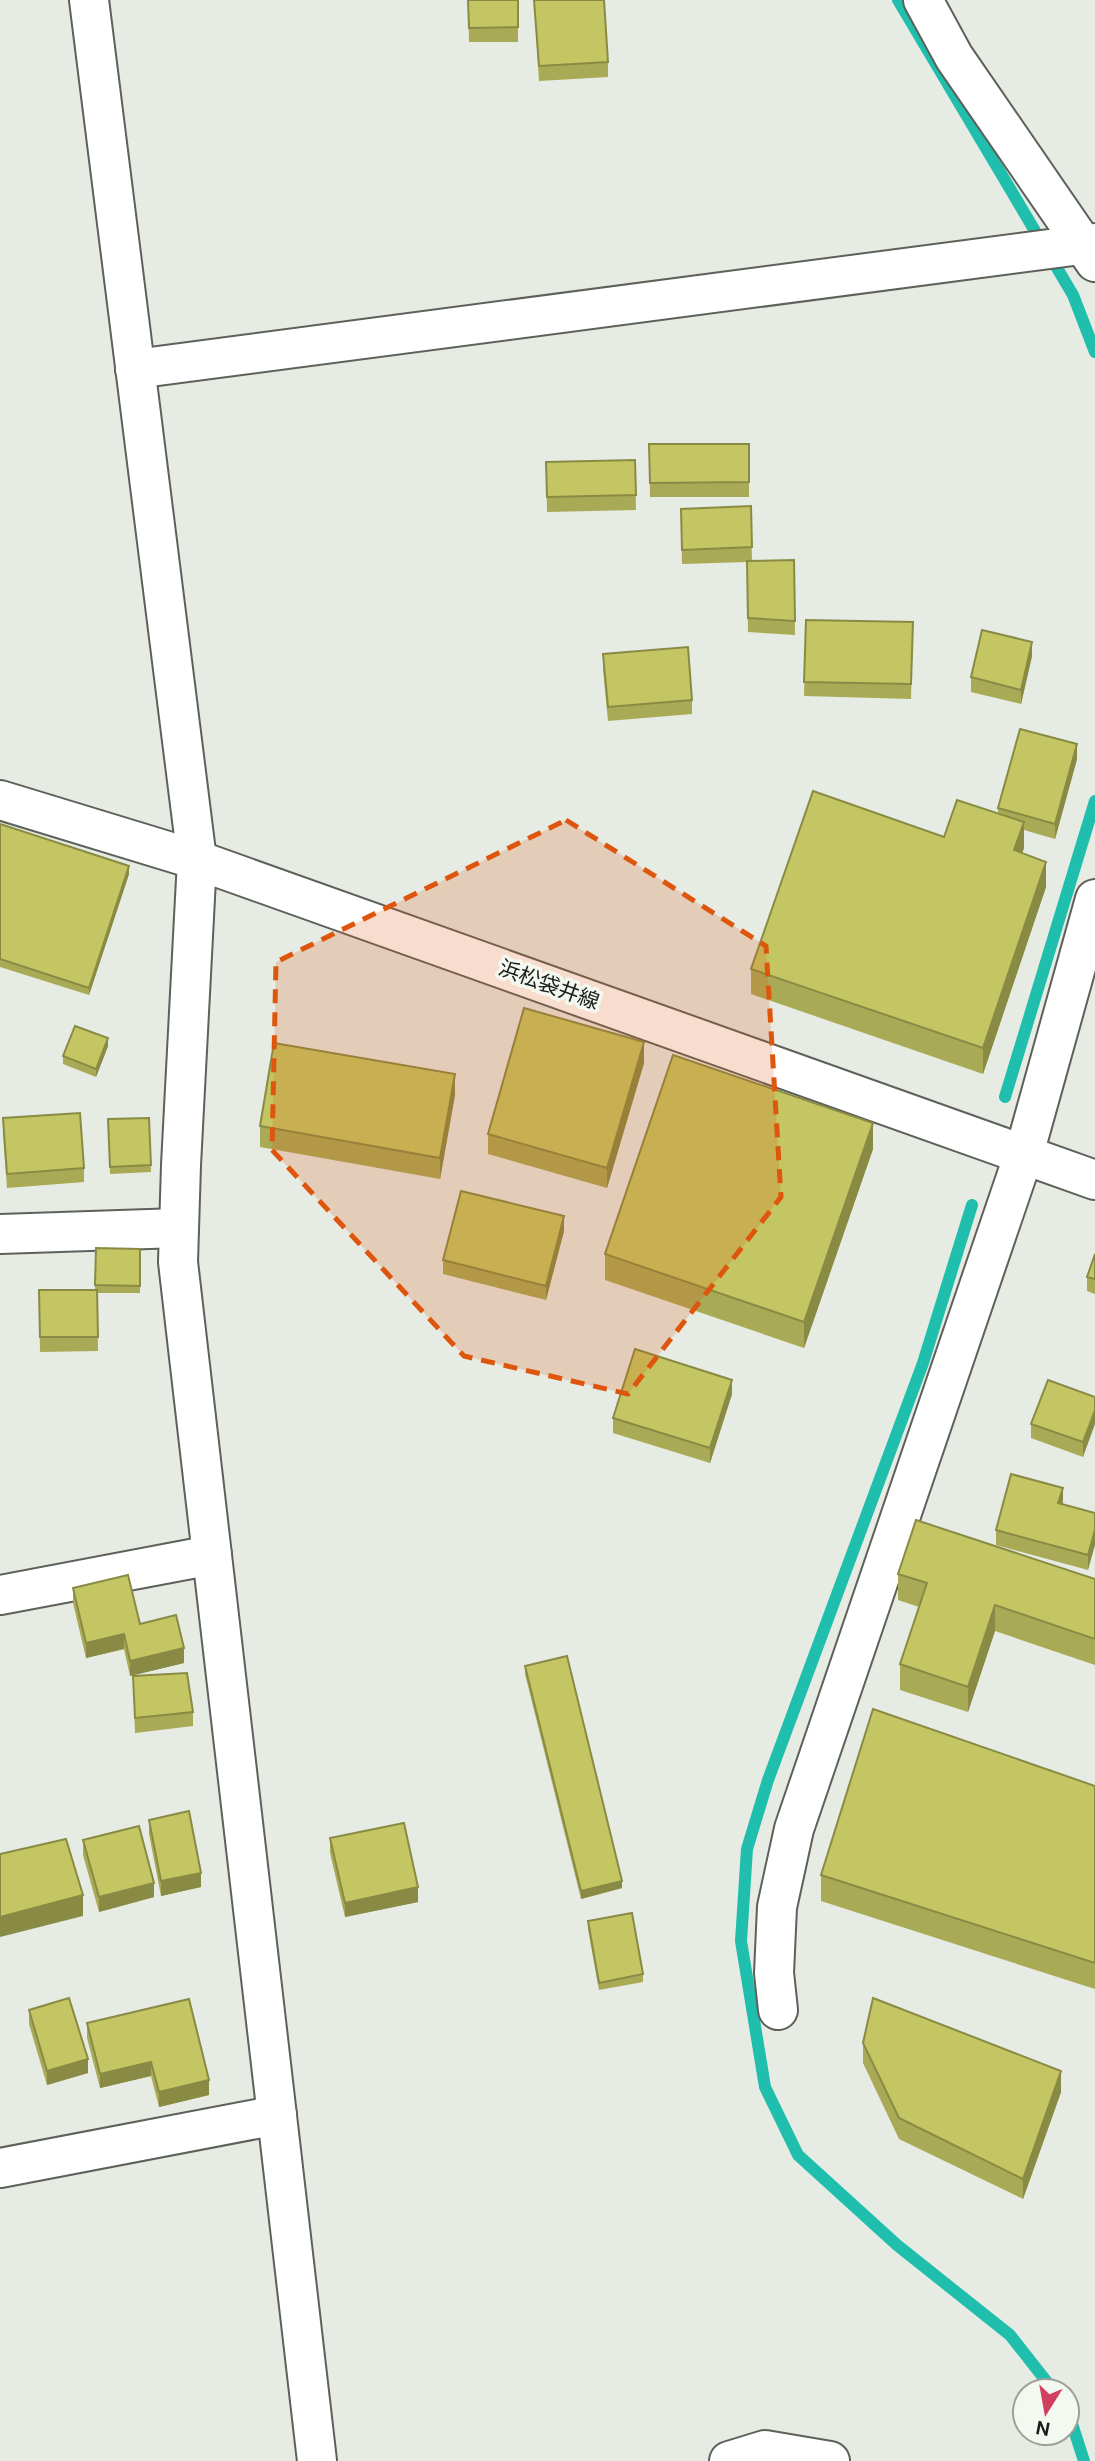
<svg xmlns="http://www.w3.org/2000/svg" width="1095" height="2461" font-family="'DM Sans','Noto Sans JP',sans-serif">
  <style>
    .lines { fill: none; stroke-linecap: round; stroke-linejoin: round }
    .stream { stroke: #20beac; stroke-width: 12 }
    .minor-casing { stroke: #5d615a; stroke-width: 42 }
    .tertiary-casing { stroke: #5d615a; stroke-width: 42 }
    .secondary-casing { stroke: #5d615a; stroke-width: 42 }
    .minor { stroke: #fff; stroke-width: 38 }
    .tertiary { stroke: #fff; stroke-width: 38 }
    .secondary { stroke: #fff; stroke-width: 38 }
    .wall { fill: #a9aa55 }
    .shaded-wall { fill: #898b45 }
    .building { fill: #c4c663; stroke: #898b45; stroke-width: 2 }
    .marked { fill: #de560d; fill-opacity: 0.2; stroke: #de560d; stroke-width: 5; stroke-dasharray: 14 9; stroke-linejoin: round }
    .labels { text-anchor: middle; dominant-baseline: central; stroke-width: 7; stroke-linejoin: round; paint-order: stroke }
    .street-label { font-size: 21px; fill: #1b1d1a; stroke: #f3f8f0 }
  </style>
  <rect width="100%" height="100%" fill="#e6ebe3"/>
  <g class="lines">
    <g class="stream">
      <polyline points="898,0 1073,295 1095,352"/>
      <polyline points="1005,1097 1095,801"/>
      <polyline points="972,1205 923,1363 768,1780 747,1849 741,1941 765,2087 798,2155 897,2245 1010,2335 1054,2391"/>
      <polyline points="1067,2408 1084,2461"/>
    </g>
    <g class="minor-casing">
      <g id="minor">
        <polyline points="923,0 954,57 1095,262"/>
        <polyline points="135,369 1095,243"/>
        <polyline points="0,1234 179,1228"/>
        <polyline points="0,1595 212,1555"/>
        <polyline points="778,2010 774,1973 777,1907 794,1829 1024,1154 1095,899"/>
        <polyline points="0,2168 277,2115"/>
        <polyline points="729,2461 765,2450 830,2461"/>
      </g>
    </g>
    <g class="tertiary-casing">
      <polyline id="tertiary" points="89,0 197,860 181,1165 178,1262 317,2461"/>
    </g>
    <g class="secondary-casing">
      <polyline id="secondary" points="0,800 197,860 1095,1180"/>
    </g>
    <use href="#minor" class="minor"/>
    <use href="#tertiary" class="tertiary"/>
    <use href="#secondary" class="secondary"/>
  </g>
  <g class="wall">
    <polygon points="468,0 518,0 518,42 469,42"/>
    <polygon points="534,0 608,62 608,77 539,81"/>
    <polygon points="649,444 749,444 749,497 650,497"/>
    <polygon points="635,460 636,510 547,512 546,462"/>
    <polygon points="751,506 752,561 794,560 795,635 748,632 747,562 682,564 681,509"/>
    <polygon points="806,620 913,622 911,699 804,696"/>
    <polygon points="603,654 692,700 692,714 608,721 603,669"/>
    <polygon points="1032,656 1021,704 971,692 971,677"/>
    <polygon points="1077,759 1055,839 1024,830 1024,848 1022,853 1046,887 983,1074 751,994 751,969 944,837 998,814 998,808"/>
    <polygon points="0,824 129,874 89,995 0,967"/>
    <polygon points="108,1046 96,1077 63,1064 63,1056"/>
    <polygon points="644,1063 607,1188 488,1154 488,1134"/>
    <polygon points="455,1095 440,1179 260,1147 260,1126"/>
    <polygon points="3,1118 84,1168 84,1182 7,1188 3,1133"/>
    <polygon points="149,1118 151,1172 110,1174 108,1119"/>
    <polygon points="873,1149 804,1348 605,1280 605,1254"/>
    <polygon points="564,1231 546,1300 443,1274 443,1260"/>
    <polygon points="96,1248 140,1249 140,1293 97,1293 98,1351 40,1352 39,1290 95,1290"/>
    <polygon points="1095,1254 1095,1294 1087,1291 1087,1277"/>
    <polygon points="732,1394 710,1463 613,1433 613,1418"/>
    <polygon points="1095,1397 1083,1457 1031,1438 1031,1424"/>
    <polygon points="1063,1502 1062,1504 1095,1513 1088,1570 996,1545 996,1530"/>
    <polygon points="898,1574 1095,1579 1095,1665 995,1631 968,1712 900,1690 900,1664 919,1607 898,1600"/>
    <polygon points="73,1588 140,1624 184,1663 130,1676 124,1649 86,1658 73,1603"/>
    <polygon points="525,1666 622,1888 581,1899 525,1674"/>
    <polygon points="133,1676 193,1712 193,1726 135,1733"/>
    <polygon points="1095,1786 1095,1989 821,1901 821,1875"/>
    <polygon points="149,1820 201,1887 161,1896 149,1834"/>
    <polygon points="330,1838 418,1902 345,1917 330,1853"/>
    <polygon points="83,1840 154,1897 99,1912 83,1855"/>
    <polygon points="588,1921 643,1974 643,1982 599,1990 588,1929"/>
    <polygon points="29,2010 88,2073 47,2085 29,2024"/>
    <polygon points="87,2023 209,2095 159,2107 151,2076 100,2088 87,2038"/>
    <polygon points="863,2043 1061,2092 1023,2199 899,2139 863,2063"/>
  </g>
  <g class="shaded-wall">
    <polygon points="1032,642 1032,656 1021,704 1021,690"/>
    <polygon points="1077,744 1077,759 1055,839 1055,824"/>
    <polygon points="1024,822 1024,848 1014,876 1014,850"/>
    <polygon points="1046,862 1046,887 983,1074 983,1048"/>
    <polygon points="129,866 129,874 89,995 89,988"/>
    <polygon points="108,1038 108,1046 96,1077 96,1069"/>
    <polygon points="644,1042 644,1063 607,1188 607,1168"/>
    <polygon points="455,1074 455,1095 440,1179 440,1158"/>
    <polygon points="873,1123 873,1149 804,1348 804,1322"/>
    <polygon points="564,1216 564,1231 546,1300 546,1286"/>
    <polygon points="732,1380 732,1394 710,1463 710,1448"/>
    <polygon points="1095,1410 1095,1424 1083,1457 1083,1442"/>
    <polygon points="1063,1488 1063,1502 1058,1518 1058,1503"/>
    <polygon points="1095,1530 1095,1545 1088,1570 1088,1555"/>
    <polygon points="995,1605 995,1631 968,1712 968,1687"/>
    <polygon points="124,1634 124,1649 86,1658 86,1643"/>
    <polygon points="184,1648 184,1663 130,1676 130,1661"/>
    <polygon points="201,1873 201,1887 161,1896 161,1881"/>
    <polygon points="622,1881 622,1888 581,1899 581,1891"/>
    <polygon points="154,1883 154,1897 99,1912 99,1897"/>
    <polygon points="418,1887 418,1902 345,1917 345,1903"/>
    <polygon points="83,1895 83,1916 0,1937 0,1917"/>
    <polygon points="88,2059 88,2073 47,2085 47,2071"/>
    <polygon points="151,2062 151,2076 100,2088 100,2074"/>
    <polygon points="1061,2071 1061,2092 1023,2199 1023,2179"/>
    <polygon points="209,2080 209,2095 159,2107 159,2092"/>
  </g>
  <g class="building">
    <polygon points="468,0 518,0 518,27 469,28"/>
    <polygon points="534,0 604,0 608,62 539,66"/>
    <polygon points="649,444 749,444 749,482 650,483"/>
    <polygon points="635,460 636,495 547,497 546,462"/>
    <polygon points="751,506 752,547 682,550 681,509"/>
    <polygon points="794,560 795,621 748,618 747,561"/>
    <polygon points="806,620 913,622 911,684 804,682"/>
    <polygon points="982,630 1032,642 1021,690 971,677"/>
    <polygon points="688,647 692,700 608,707 603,654"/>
    <polygon points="1020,729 1077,744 1055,824 998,808"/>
    <polygon points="813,791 944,837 957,800 1024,822 1014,850 1046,862 983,1048 751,969"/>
    <polygon points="0,824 129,866 89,988 0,959"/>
    <polygon points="524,1008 644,1042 607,1168 488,1134"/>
    <polygon points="75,1026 108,1038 96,1069 63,1056"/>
    <polygon points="274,1043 455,1074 440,1158 260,1126"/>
    <polygon points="673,1055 873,1123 804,1322 605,1254"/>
    <polygon points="80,1113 84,1168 7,1174 3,1118"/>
    <polygon points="149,1118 151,1165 110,1167 108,1119"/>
    <polygon points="461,1191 564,1216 546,1286 443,1260"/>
    <polygon points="96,1248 140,1249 140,1286 95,1285"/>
    <polygon points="1095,1254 1095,1279 1087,1277"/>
    <polygon points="39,1290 97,1290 98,1337 40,1337"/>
    <polygon points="635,1349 732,1380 710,1448 613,1418"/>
    <polygon points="1048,1380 1095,1397 1095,1410 1083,1442 1031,1424"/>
    <polygon points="1011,1474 1063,1488 1058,1503 1095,1513 1095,1530 1088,1555 996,1530"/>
    <polygon points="916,1520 1095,1579 1095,1639 995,1605 968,1687 900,1664 927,1583 898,1574"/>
    <polygon points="128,1575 140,1624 176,1615 184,1648 130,1661 124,1634 86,1643 73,1588"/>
    <polygon points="567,1656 622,1881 581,1891 525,1666"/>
    <polygon points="187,1673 193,1712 135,1718 133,1676"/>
    <polygon points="873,1709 1095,1786 1095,1963 821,1875"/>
    <polygon points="189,1811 201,1873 161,1881 149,1820"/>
    <polygon points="404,1823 418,1887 345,1903 330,1838"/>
    <polygon points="139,1826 154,1883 99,1897 83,1840"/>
    <polygon points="66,1839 83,1895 0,1917 0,1854"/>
    <polygon points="632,1913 643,1974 599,1983 588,1921"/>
    <polygon points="69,1998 88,2059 47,2071 29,2010"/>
    <polygon points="873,1998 1061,2071 1023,2179 899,2118 863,2043"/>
    <polygon points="189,1999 209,2080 159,2092 151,2062 100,2074 87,2023"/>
  </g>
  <path class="marked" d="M566,820L766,946L781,1197L628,1394L464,1356L272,1150L276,962Z"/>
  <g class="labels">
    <g class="street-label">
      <text transform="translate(549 985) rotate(20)">浜松袋井線</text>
    </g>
  </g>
  <g transform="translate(1046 2412) rotate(191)"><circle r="33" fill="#f3f8f0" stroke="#9da09a" stroke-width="2"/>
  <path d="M0-5L12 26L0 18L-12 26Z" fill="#d1415f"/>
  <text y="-10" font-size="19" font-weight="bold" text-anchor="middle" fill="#1b1d1a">N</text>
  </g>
</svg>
